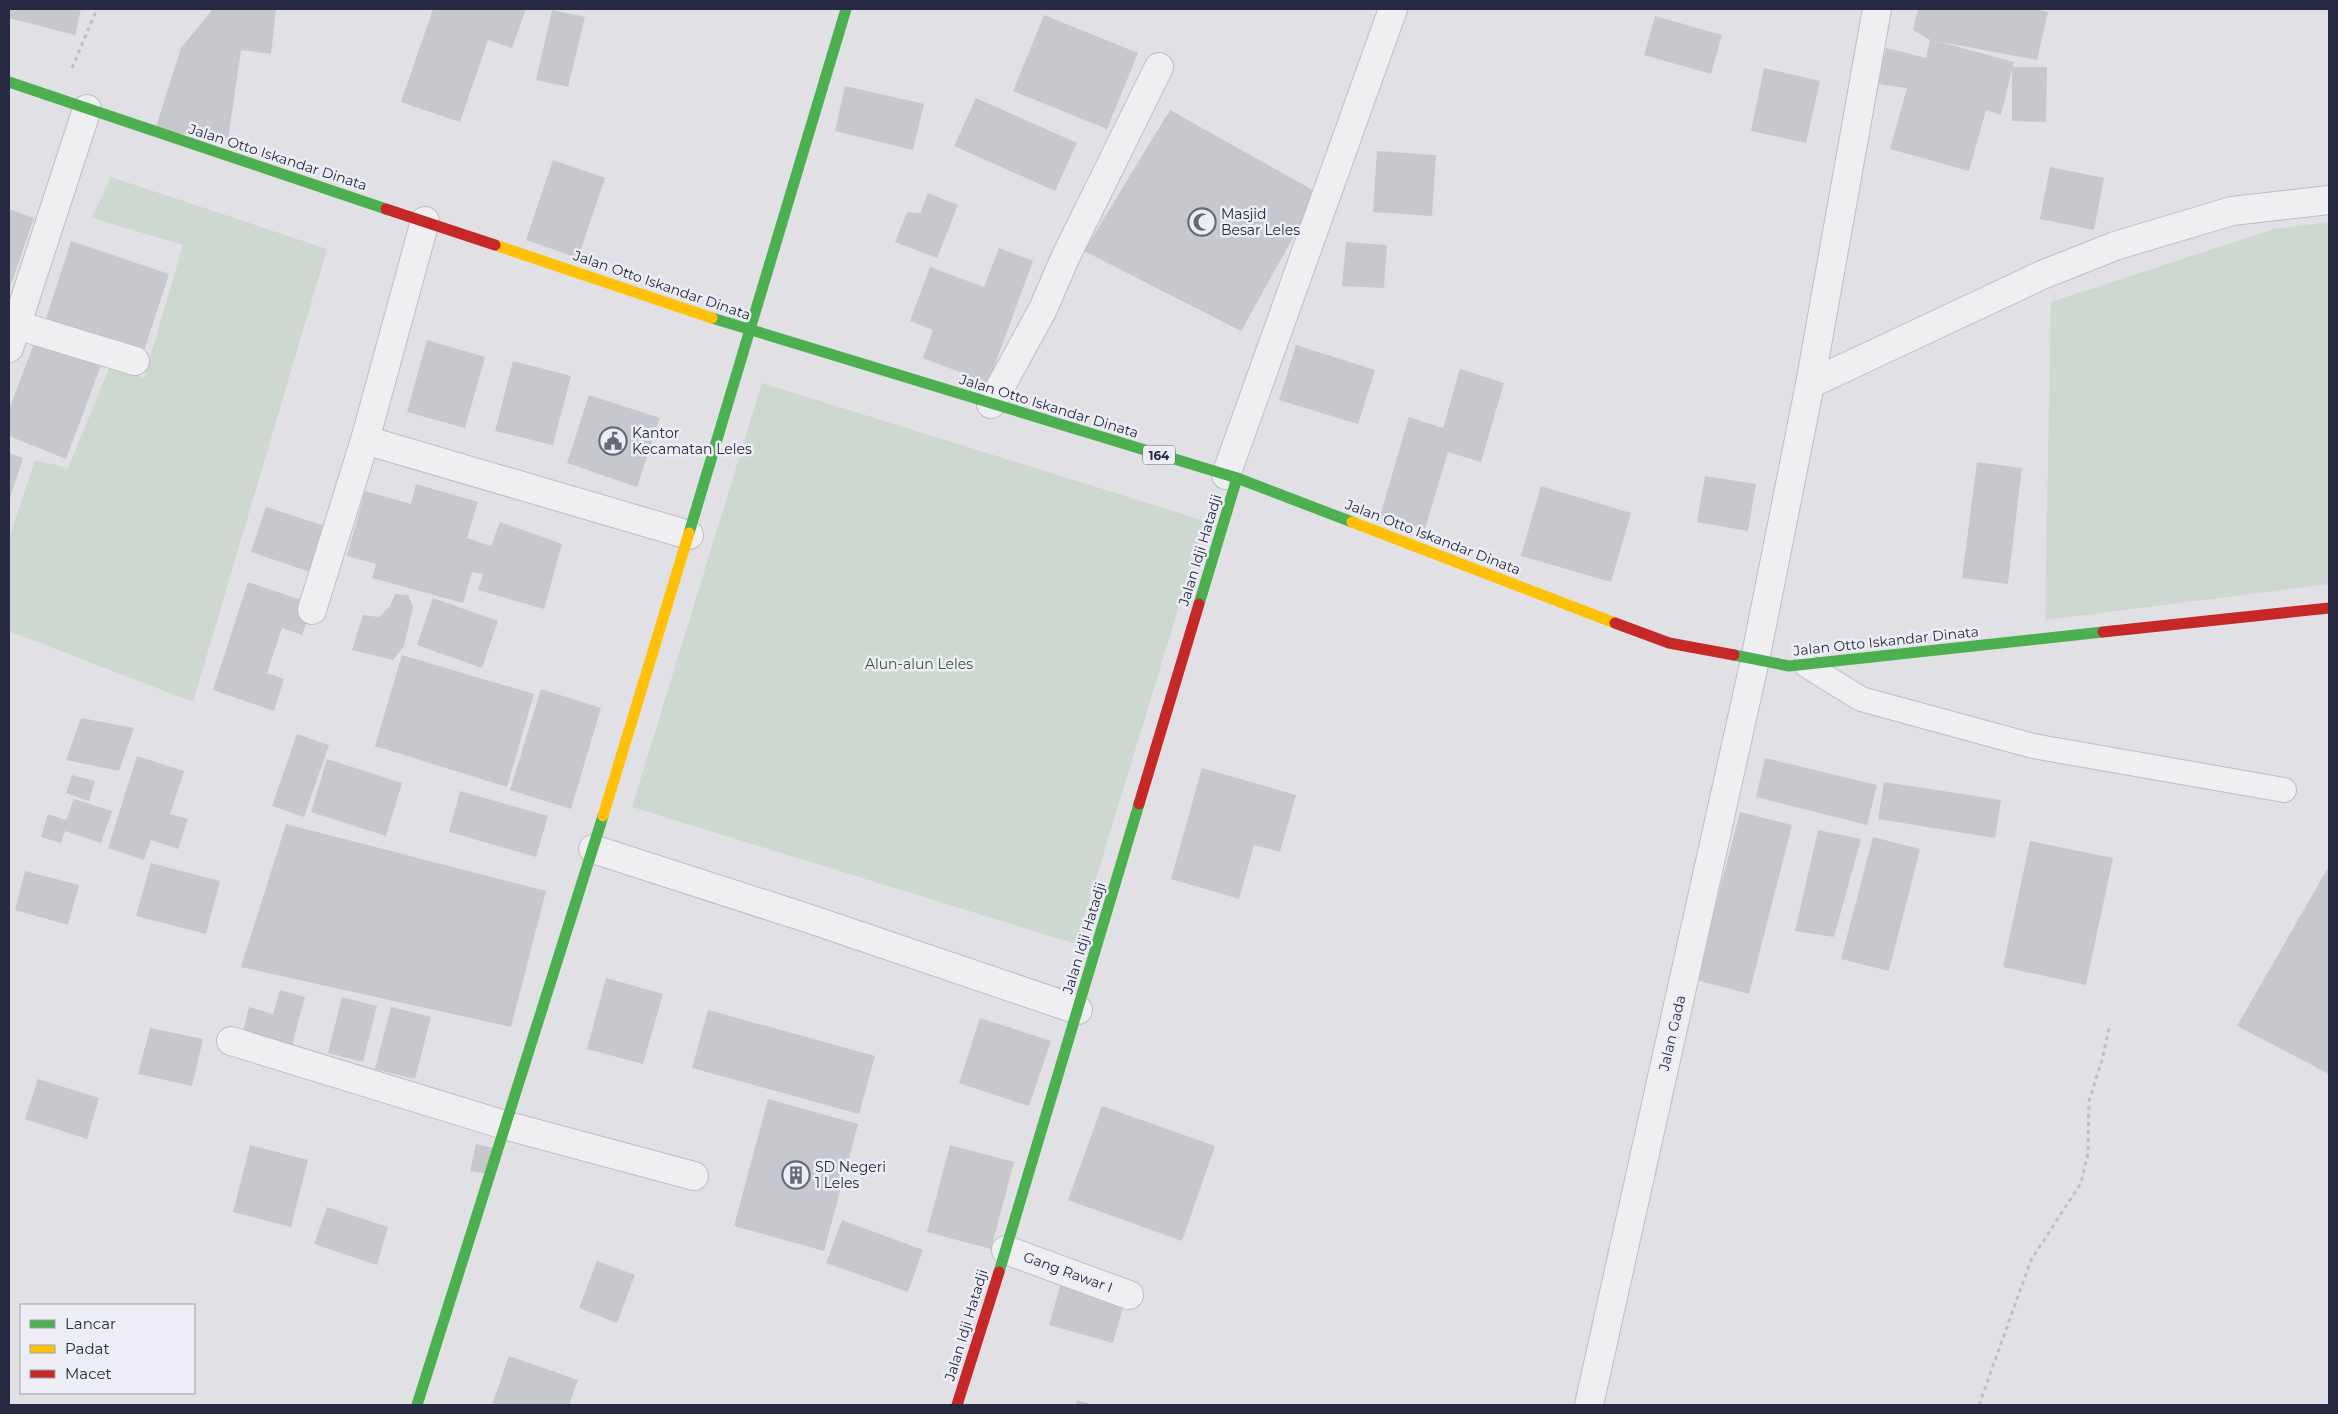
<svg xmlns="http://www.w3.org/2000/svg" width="2338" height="1414" font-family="Montserrat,sans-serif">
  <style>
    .green { fill: #cdd8d0 }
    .building { fill: #c7c8cd }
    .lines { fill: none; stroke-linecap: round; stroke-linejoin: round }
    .lane-casing { stroke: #bdbdc3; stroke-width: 26 }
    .street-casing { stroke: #bdbdc3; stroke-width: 30 }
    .path { stroke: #bfbfc5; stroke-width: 3; stroke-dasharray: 4 4; stroke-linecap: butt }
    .lane { stroke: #efeff2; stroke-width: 24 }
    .street { stroke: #efeff2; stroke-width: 28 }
    .fast { stroke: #4caf50; stroke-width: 11 }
    .slow { stroke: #ffc107; stroke-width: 11 }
    .jam { stroke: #c62828; stroke-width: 11 }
    .labels { text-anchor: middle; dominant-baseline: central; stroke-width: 5; stroke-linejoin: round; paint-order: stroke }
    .shield { fill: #edeef5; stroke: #626476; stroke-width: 1 }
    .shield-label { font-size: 12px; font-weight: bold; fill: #26293f }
    .street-label { font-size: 14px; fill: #26293f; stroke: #edeef5 }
    .poi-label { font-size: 14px; fill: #26293f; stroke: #edeef5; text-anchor: start }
    .park-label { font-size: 14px; fill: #335b34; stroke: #edeef5 }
  </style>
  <rect width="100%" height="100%" fill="#e0e0e5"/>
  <g class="green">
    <polygon points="111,177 327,249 193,702 9,631 9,538 35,460 68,468 111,364 144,378 183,245 92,218"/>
    <polygon points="2329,222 2329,584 2045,620 2051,302 2274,229"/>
    <polygon points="762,383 1205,521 1076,944 632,807"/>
  </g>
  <g class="building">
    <polygon points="9,9 81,9 75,35 9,18"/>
    <polygon points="213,9 276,9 271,54 241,50 228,140 155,130 181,48"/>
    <polygon points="433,9 526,9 512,48 488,40 460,122 401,102"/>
    <polygon points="1918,9 2036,9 2048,12 2037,60 1936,41 2014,62 2013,67 2047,67 2046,122 2012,121 2012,69 2001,115 1986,110 1969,171 1890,149 1907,88 1877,84 1886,48 1926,58 1930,40 1913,30"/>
    <polygon points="552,10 585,17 568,87 536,80"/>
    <polygon points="1044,15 1138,53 1107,129 1013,91"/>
    <polygon points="1655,16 1722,35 1711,74 1644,55"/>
    <polygon points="1764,68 1820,81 1806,143 1751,131"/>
    <polygon points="845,86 924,104 913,150 835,131"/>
    <polygon points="976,98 1077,143 1055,191 954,146"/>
    <polygon points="1170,110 1318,193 1241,331 1084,251"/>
    <polygon points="1377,151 1436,155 1432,216 1373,212"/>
    <polygon points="553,160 605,178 578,258 526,240"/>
    <polygon points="2050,167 2104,178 2094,230 2040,219"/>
    <polygon points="928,193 958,205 937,258 895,242 907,212 920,213"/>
    <polygon points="9,209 34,218 9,290"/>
    <polygon points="71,241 169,274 143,354 45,322"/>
    <polygon points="1346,242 1387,245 1384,288 1342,286"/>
    <polygon points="999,248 1033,261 988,383 923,358 933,330 910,321 930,267 984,287"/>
    <polygon points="36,338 102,363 66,459 9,436 9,410"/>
    <polygon points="427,340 485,357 465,428 407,412"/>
    <polygon points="1296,345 1375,370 1358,424 1279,400"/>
    <polygon points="513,361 571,376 553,445 495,431"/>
    <polygon points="1460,369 1504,383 1481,462 1448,452 1425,529 1380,516 1409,417 1443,428"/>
    <polygon points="589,395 660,418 637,487 567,463"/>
    <polygon points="9,453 23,458 9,501"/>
    <polygon points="1977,462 2022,468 2008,584 1962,578"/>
    <polygon points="1705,476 1756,484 1748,531 1697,522"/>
    <polygon points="416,484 478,502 467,538 491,546 500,522 562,544 544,609 478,590 483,574 472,572 463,603 372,578 376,564 347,556 365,491 411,504"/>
    <polygon points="1541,486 1631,513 1611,582 1521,556"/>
    <polygon points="266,507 331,528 316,574 251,552"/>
    <polygon points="248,582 313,604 302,635 282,628 267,673 284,679 274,711 213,690"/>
    <polygon points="395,594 408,595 413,607 404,646 393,660 352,650 363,615 379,617 390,606"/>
    <polygon points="433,598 498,621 482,668 417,645"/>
    <polygon points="402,655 534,694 507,787 375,746"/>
    <polygon points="541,689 601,708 571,809 510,790"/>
    <polygon points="81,718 134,728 119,771 66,760"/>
    <polygon points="297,734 329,745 304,817 272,806"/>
    <polygon points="137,756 184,771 170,814 188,819 178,849 151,840 144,860 108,848"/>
    <polygon points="1765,758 1877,785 1867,825 1756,797"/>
    <polygon points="327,759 402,783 386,836 311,812"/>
    <polygon points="1202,768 1296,795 1280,852 1254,845 1239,899 1171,879"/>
    <polygon points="72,775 95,781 89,801 66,793"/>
    <polygon points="1884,782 2001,800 1995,838 1878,819"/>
    <polygon points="460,791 548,816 536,857 449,832"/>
    <polygon points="74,799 112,811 101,843 65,831 61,843 41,837 48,814 66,820"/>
    <polygon points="1740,812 1792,825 1749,994 1696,980"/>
    <polygon points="286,824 546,891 511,1027 241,967"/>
    <polygon points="1818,830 1861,839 1834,937 1795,931"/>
    <polygon points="1873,837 1920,849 1889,971 1841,959"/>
    <polygon points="2030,841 2113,858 2086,985 2003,967"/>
    <polygon points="151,863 220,881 206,934 136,916"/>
    <polygon points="2329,866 2329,1074 2237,1026"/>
    <polygon points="25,871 79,885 68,925 15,910"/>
    <polygon points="606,978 663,994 643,1064 587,1049"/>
    <polygon points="280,990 305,997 291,1049 242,1036 249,1007 273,1014"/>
    <polygon points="342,997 377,1006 363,1062 328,1053"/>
    <polygon points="391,1007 431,1017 415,1079 375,1069"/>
    <polygon points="708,1010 875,1056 859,1114 692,1068"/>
    <polygon points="980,1018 1051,1041 1029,1106 959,1083"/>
    <polygon points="150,1028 203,1039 192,1086 138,1074"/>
    <polygon points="38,1079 99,1098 87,1139 25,1119"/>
    <polygon points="768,1099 858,1124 824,1251 734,1226"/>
    <polygon points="1102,1106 1215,1146 1182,1241 1068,1200"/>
    <polygon points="476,1144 494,1148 489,1174 470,1171"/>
    <polygon points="250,1145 308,1160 291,1227 233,1212"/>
    <polygon points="950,1145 1014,1162 991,1249 927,1232"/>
    <polygon points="327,1207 388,1227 377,1265 314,1244"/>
    <polygon points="842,1220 923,1250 908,1292 826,1263"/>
    <polygon points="597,1261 635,1275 617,1323 579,1308"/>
    <polygon points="1062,1279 1126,1297 1113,1343 1049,1325"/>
    <polygon points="509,1356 578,1380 569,1405 492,1405"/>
    <polygon points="1077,1400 1094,1405 1076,1405"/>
  </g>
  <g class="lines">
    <g class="lane-casing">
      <polyline id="lane" points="1806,665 1861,699 2033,746 2284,790"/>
    </g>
    <g class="street-casing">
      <g id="street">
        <polyline points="17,325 135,361"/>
        <polyline points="9,348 87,109"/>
        <polyline points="1810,384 2042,275 2115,246 2232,211 2329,200"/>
        <polyline points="991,404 1043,309 1065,258 1159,67"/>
        <polyline points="365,440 689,535"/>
        <polyline points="1226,475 1393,9"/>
        <polyline points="312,610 365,440 425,221"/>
        <polyline points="593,849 807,918 1078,1010"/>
        <polyline points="231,1041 508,1126 694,1176"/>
        <polyline points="1006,1250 1129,1295"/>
        <polyline points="1589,1405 1755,660 1810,384 1877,9"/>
      </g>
    </g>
    <g class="path">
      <polyline points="72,68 97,9"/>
      <polyline points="1979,1405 2031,1260 2081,1183 2088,1153 2089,1101 2102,1060 2110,1024"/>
    </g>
    <use href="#lane" class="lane"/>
    <use href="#street" class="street"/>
    <g class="fast">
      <polyline points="9,82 386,209"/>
      <polyline points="712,318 1237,478 1352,522"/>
      <polyline points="689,533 846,9"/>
      <polyline points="1199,604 1237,478"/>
      <polyline points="1734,655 1789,666 2103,632"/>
      <polyline points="999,1272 1139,804"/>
      <polyline points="417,1405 603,816"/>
    </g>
    <g class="slow">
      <polyline points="495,245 712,318"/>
      <polyline points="1352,522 1615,623"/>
      <polyline points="603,816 689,533"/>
    </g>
    <g class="jam">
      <polyline points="386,209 495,245"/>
      <polyline points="1615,623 1669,643 1734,655"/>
      <polyline points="2103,632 2329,608"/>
      <polyline points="1139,804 1199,604"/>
      <polyline points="957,1405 999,1272"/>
    </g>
  </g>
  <defs>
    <g id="mosque-ring" transform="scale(1.4375)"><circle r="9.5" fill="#edeef5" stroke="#676979" stroke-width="1.5"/><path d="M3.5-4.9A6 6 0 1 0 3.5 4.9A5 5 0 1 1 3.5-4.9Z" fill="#676979"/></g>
    <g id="civic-ring" transform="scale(1.4375)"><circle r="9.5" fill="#edeef5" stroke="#676979" stroke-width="1.5"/><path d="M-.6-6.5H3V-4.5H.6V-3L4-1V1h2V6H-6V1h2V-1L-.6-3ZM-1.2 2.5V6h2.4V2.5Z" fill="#676979"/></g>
    <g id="building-ring" transform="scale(1.4375)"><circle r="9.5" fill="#edeef5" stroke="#676979" stroke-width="1.5"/><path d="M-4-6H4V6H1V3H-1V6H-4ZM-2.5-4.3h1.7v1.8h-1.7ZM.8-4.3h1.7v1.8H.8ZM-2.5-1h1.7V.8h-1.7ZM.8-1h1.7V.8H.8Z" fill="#676979"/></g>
  </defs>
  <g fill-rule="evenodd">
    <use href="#mosque-ring" x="1202" y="222"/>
    <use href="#civic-ring" x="613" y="441"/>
    <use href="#building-ring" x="796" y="1175"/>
  </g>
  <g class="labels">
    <rect class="shield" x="1143" y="445.5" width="32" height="19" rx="4"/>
    <g class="shield-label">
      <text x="1159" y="455">164</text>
    </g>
    <g class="street-label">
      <text transform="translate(278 157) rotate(18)">Jalan Otto Iskandar Dinata</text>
      <text transform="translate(662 285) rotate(19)">Jalan Otto Iskandar Dinata</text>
      <text transform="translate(1049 406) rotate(17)">Jalan Otto Iskandar Dinata</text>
      <text transform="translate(1433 537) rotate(21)">Jalan Otto Iskandar Dinata</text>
      <text transform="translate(1200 550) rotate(-73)">Jalan Idji Hatadji</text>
      <text transform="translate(1886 641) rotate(-6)">Jalan Otto Iskandar Dinata</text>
      <text transform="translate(1084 938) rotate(-73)">Jalan Idji Hatadji</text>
      <text transform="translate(1672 1033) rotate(-77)">Jalan Gada</text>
      <text transform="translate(1068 1272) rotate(20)">Gang Rawar I</text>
      <text transform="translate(966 1325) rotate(-73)">Jalan Idji Hatadji</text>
    </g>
    <g class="poi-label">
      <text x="1221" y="214">Masjid<tspan x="1221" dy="16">Besar Leles</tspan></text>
      <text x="632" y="433">Kantor<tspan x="632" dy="16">Kecamatan Leles</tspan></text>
      <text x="815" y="1167">SD Negeri<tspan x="815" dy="16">1 Leles</tspan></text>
    </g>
    <g class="park-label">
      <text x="919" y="664">Alun-alun Leles</text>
    </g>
  </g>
  <rect width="2338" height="1414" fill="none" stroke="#26293f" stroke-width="20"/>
  <rect x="20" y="1304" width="175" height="90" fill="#edeef5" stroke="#9d9fac"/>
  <rect x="30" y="1320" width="25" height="8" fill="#4caf50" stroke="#9d9fac"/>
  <text x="65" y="1329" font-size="15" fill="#26293f">Lancar</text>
  <rect x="30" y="1345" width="25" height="8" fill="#ffc107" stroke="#9d9fac"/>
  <text x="65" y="1354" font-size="15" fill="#26293f">Padat</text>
  <rect x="30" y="1370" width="25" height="8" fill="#c62828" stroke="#9d9fac"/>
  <text x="65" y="1379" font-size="15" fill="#26293f">Macet</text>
</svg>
